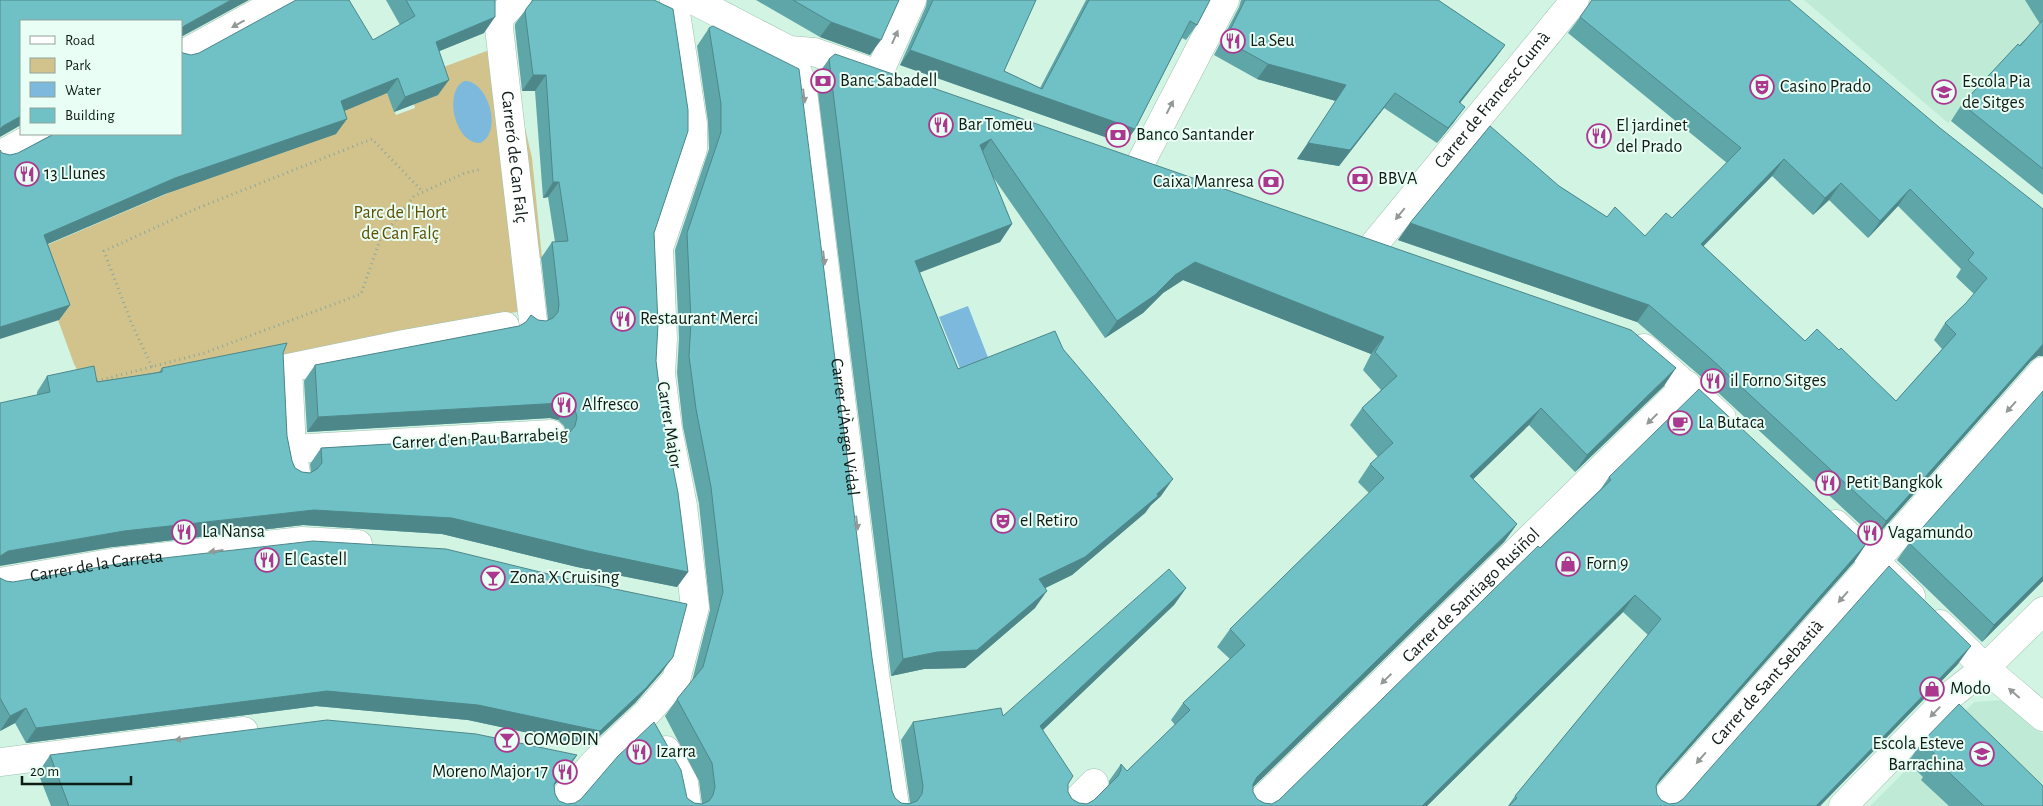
<svg xmlns="http://www.w3.org/2000/svg" width="2043" height="806" font-family="'Alegreya Sans',sans-serif">
  <style>
    .built { fill: #bfebd6 }
    .green { fill: #d2c38c }
    .water { fill: #7cb9dc }
    .lines { fill: none; stroke-linecap: round; stroke-linejoin: round }
    .minor-casing { stroke: #9fc1b1; stroke-width: 29 }
    .path { stroke: #8da89b; stroke-width: 3; stroke-dasharray: 1 4; stroke-linecap: butt }
    .minor { stroke: #fff; stroke-width: 28 }
    .wall { fill: #5fa6a9; fill-rule: evenodd }
    .shaded-wall { fill: #4e878a }
    .building { fill: #6fc1c5; stroke: #4e878a; fill-rule: evenodd }
    .oneway { fill: #939996 }
    .labels { text-anchor: middle; dominant-baseline: central; stroke-width: 4; stroke-linejoin: round; paint-order: stroke }
    .poi-label { font-size: 18px; fill: #0f1c16; stroke: #e9fef4; text-anchor: start }
    .street-label { font-size: 18px; fill: #0f1c16; stroke: #e9fef4 }
    .park-label { font-size: 18px; fill: #5f4e00; stroke: #e9fef4 }
  </style>
  <rect width="100%" height="100%" fill="#d2f4e3"/>
  <g class="built">
    <polygon points="1804,0 2043,0 2043,24 2006,60 1948,123"/>
    <polygon points="2001,700 2043,734 2043,806 1870,806 1974,702"/>
  </g>
  <polygon class="green" points="492,49 513,76 532,158 542,258 536,258 539,308 314,348 276,359 152,387 83,381 74,364 33,251 185,186 324,97 387,93 396,115 415,108 414,104 438,95 430,72"/>
  <g class="water">
    <path d="M464,81C487,79 504,132 480,143C455,144 443,92 464,81Z"/>
    <polygon points="968,306 989,360 961,371 939,317"/>
  </g>
  <g class="lines">
    <g class="minor-casing">
      <g id="minor">
        <path id="s1" d="M517,0L500,17L499,28L533,321"/>
        <polyline points="693,0 789,50 814,52 866,70"/>
        <path id="s2" d="M789,50L802,83L875,674L895,806"/>
        <polyline points="181,55 281,0"/>
        <polyline points="878,75 912,0"/>
        <polyline points="0,155 38,134"/>
        <polyline points="1139,166 1225,0"/>
        <path id="s3" d="M1372,247L1575,0"/>
        <polyline points="1644,348 1722,418"/>
        <polyline points="292,449 551,434"/>
        <polyline points="296,473 292,449 288,368 404,344 505,326"/>
        <polyline points="1836,524 1911,596"/>
        <path id="s4" d="M0,582L116,562L302,541L358,544"/>
        <polyline points="1940,624 1985,668 2043,717"/>
        <polyline points="666,750 684,783 687,806"/>
        <polyline points="0,762 244,731"/>
        <polyline points="557,806 594,763 646,714 676,680 695,607 683,506 668,429 661,374 663,339 659,248 693,149 693,124 674,0"/>
        <polyline points="1071,806 1094,783"/>
        <path id="s5" d="M1256,806L1687,385"/>
        <path id="s6" d="M1659,806L2043,371"/>
        <polyline points="1843,806 1952,694 1985,668 2043,611"/>
      </g>
    </g>
    <g class="path">
      <polyline points="152,367 131,322 104,251 198,208 372,139 423,192"/>
      <polyline points="97,381 204,353 361,294 380,240 414,196 465,173 482,169"/>
    </g>
    <use href="#minor" class="minor"/>
  </g>
  <g class="wall">
    <polygon points="386,0 495,0 484,33 439,51 438,95 394,112 387,93 344,111 336,134 165,194 48,244 70,305 59,320 2,153 10,155 18,153 53,134 183,53 191,55 373,40 400,25"/>
    <polygon points="532,0 654,0 654,233 656,361 663,417 688,572 677,587 577,567 442,534 303,525 113,547 37,394 37,392 47,376 97,382 159,372 162,368 283,353 287,436 292,461 295,468 302,472 311,473 310,464 321,448 563,434 566,433 564,426 558,420 550,418 307,432 304,381 315,365 519,326 525,323 531,315 538,320 546,321 548,320 541,258 552,242 555,242 548,197 543,198 535,91 522,91 515,28 515,24 526,9 532,2"/>
    <polygon points="756,0 899,0 870,55 820,37"/>
    <polygon points="927,0 1036,0 1004,71 1040,88 1086,0 1210,0 1197,25 1186,40 1182,38 1135,129 1125,144 900,65 926,6"/>
    <polygon points="1241,0 1438,0 1505,45 1494,60 1460,103 1454,122 1437,143 1384,108 1339,166 1297,159 1336,101 1257,79 1214,55 1239,7"/>
    <polygon points="2025,0 2043,0 2043,195 1951,121 1962,104 2040,24"/>
    <path d="M1580,17L1940,128L2038,356L2031,361L1875,538L1698,374L1637,322L1398,240L1410,223L1559,186L1607,217L1645,236L1672,218L1727,163L1568,33ZM1772,176L1813,215L1829,200L1868,238L1898,206L1961,269L1956,277L1974,294L1966,303L1945,323L1934,340L1942,349L1896,401L1839,350L1805,341L1703,246Z"/>
    <polygon points="709,28 872,658 892,791 895,798 901,803 910,803 901,740 913,722 1003,716 1186,588 1174,605 1043,730 1068,784 1068,792 1072,799 1079,803 1087,804 1094,800 1109,785 1109,781 1121,764 1127,771 1175,725 1171,720 1183,703 1230,659 1217,647 1230,629 1369,493 1358,482 1370,464 1378,457 1350,425 1362,408 1381,390 1363,370 1371,354 1183,280 1163,293 1143,313 1105,338 993,177 1012,224 1000,242 919,272 958,369 1063,349 1161,496 1151,505 1145,513 1072,575 1045,588 1035,608 965,668 924,669 891,676 816,77 829,59 1664,386 1575,472 1529,425 1473,479 1517,524 1504,542 1253,787 1253,792 1257,799 1264,803 1272,804 1279,800 1600,490 1609,477 1866,544 1854,562 1656,786 1657,794 1661,800 1669,804 1677,803 1958,664 1820,806 1508,806 1515,796 1648,635 1623,612 1427,806 51,806 38,773 50,755 577,755 565,773 554,785 555,794 559,801 567,804 687,798 694,803 702,804 699,781 665,716 677,699 692,681 710,610 699,504 683,427 677,373 679,338 675,250 709,149 708,122 697,46"/>
    <polygon points="1909,543 2043,581 1982,642 1897,560"/>
    <polygon points="0,578 6,581 662,672 635,703 589,746 468,720 316,706 26,743 15,723 0,731"/>
    <polygon points="1922,742 2043,806 1949,806 1921,780 1923,777 1908,762"/>
  </g>
  <g class="shaded-wall">
    <polygon points="231,0 249,0 181,37 181,29 184,26"/>
    <polygon points="495,17 484,33 425,57 436,42"/>
    <polygon points="831,22 881,40 870,55 820,37"/>
    <polygon points="1505,45 1494,60 1448,118 1459,102"/>
    <polygon points="910,50 1135,129 1125,144 900,65"/>
    <polygon points="1268,64 1346,85 1336,101 1257,79"/>
    <polygon points="533,75 546,75 535,91 522,91"/>
    <polygon points="398,78 387,93 330,117 341,101"/>
    <polygon points="449,80 438,95 394,112 405,97"/>
    <polygon points="1395,93 1384,108 1339,166 1297,159 1308,143"/>
    <polygon points="1465,107 1454,122 1437,143 1448,128"/>
    <polygon points="21,116 21,125 0,137 0,129 3,126"/>
    <polygon points="347,119 336,134 165,194 33,250 44,235 175,178"/>
    <polygon points="991,139 979,157 980,145"/>
    <polygon points="1784,159 1772,176 1689,261 1701,244"/>
    <polygon points="553,182 559,182 548,197 543,198"/>
    <polygon points="1841,183 1829,200 1813,215 1825,198"/>
    <polygon points="1910,189 1898,206 1868,238 1880,221"/>
    <polygon points="1410,223 1649,305 1637,322 1398,240"/>
    <polygon points="1012,224 1000,242 903,279 915,261"/>
    <polygon points="1195,262 1384,337 1371,354 1183,280 1163,293 1143,313 1105,338 1117,321 1175,275"/>
    <polygon points="70,305 59,320 0,339 0,327"/>
    <polygon points="2043,344 2043,356 2038,356 2031,361 1875,538 1886,521"/>
    <polygon points="1676,368 1664,386 1575,472 1587,455"/>
    <polygon points="561,403 569,405 558,420 550,418 307,432 318,417"/>
    <polygon points="1541,408 1529,425 1458,494 1470,476"/>
    <polygon points="1173,479 1161,496 1151,505 1145,513 1072,575 1027,597 1039,579 1157,494"/>
    <polygon points="314,510 452,518 688,572 677,587 577,567 442,534 303,525 113,547 0,566 0,556 8,551 124,531"/>
    <polygon points="1517,524 1504,542 1245,795 1257,777"/>
    <polygon points="1866,544 1854,562 1647,796 1660,778"/>
    <polygon points="2043,576 2043,581 1982,642 1994,625"/>
    <polygon points="1186,588 1174,605 1028,744 1040,726"/>
    <polygon points="1047,591 1035,608 965,668 924,669 891,676 903,659"/>
    <polygon points="1635,595 1623,612 1427,806 1422,806"/>
    <polygon points="1971,646 1958,664 1820,806 1816,806"/>
    <polygon points="673,657 662,672 635,703 589,746 468,720 316,706 26,743 36,728 327,691"/>
    <polygon points="26,708 15,723 0,731 10,716"/>
    <polygon points="577,755 565,773 545,796 557,778"/>
  </g>
  <g class="building">
    <polygon points="0,0 231,0 184,26 181,29 181,21 21,21 21,116 3,126 0,129"/>
    <polygon points="296,0 349,0 373,40 415,16 406,0 495,0 495,17 436,42 449,80 405,97 398,78 341,101 347,119 175,178 44,235 70,305 0,327 0,150 2,153 10,155 18,153 54,134 181,134 181,51 183,53 191,55 199,53"/>
    <polygon points="533,0 654,0 673,9 688,110 688,131 654,233 658,324 656,361 663,417 678,493 688,572 588,551 452,518 314,510 124,531 8,551 0,556 0,403 50,392 47,376 94,366 97,382 162,372 162,368 287,343 283,353 287,436 292,461 295,468 302,472 310,473 317,469 322,463 321,448 563,434 570,432 575,426 577,417 575,410 569,405 561,403 318,417 315,365 519,326 526,322 531,315 538,320 546,321 553,318 558,312 559,304 552,242 568,241 559,182 553,182 546,75 533,75 525,12 526,9"/>
    <polygon points="793,0 899,0 881,40 831,22"/>
    <polygon points="933,0 1036,0 1004,71 1042,89 1089,0 1210,0 1197,25 1190,21 1135,129 910,50"/>
    <polygon points="1245,0 1438,0 1505,45 1459,102 1465,107 1448,128 1395,93 1350,150 1308,143 1346,85 1268,64 1225,40"/>
    <path d="M1592,0H1789L1940,128L2043,209V344L1886,521L1709,357L1649,305L1410,223L1490,126L1559,186L1607,217L1615,207L1645,236L1666,213L1672,218L1741,148L1580,17ZM1784,159L1825,198L1841,183L1880,221L1910,189L1974,253L1968,260L1987,278L1966,303L1945,323L1956,334L1896,401L1841,348L1839,350L1817,329L1805,341L1701,244Z"/>
    <polygon points="2043,20 2043,169 1962,104 2018,44 2020,46"/>
    <polygon points="713,26 799,69 872,658 892,791 895,798 901,803 909,804 917,801 922,794 923,786 913,722 1001,708 1003,716 1169,569 1186,588 1040,726 1073,776 1068,784 1068,792 1072,799 1079,803 1087,804 1094,800 1118,776 1121,770 1121,764 1127,771 1190,710 1183,703 1245,645 1230,629 1384,478 1370,464 1393,443 1362,408 1397,376 1375,352 1384,337 1195,262 1175,275 1155,295 1117,321 991,139 980,145 1012,224 915,261 958,369 1055,331 1063,349 1173,479 1157,494 1158,496 1085,557 1039,579 1047,591 977,650 937,652 903,659 829,59 835,54 1631,330 1676,368 1587,455 1541,408 1470,476 1517,524 1257,777 1253,784 1253,792 1257,799 1264,803 1272,804 1279,800 1538,546 1540,548 1611,480 1609,477 1699,389 1866,544 1660,778 1656,786 1657,794 1661,800 1669,804 1677,803 1683,799 1889,566 1971,646 1816,806 1509,806 1517,798 1515,796 1661,619 1635,595 1422,806 69,806 50,755 327,720 476,734 577,755 557,778 554,785 555,794 559,801 567,804 575,803 581,799 618,756 654,722 681,770 687,798 694,803 702,804 709,801 713,795 715,787 712,763 677,699 703,667 723,592 711,487 696,409 689,356 691,321 687,233 721,132 721,104 709,28"/>
    <polygon points="2043,391 2043,576 1994,625 1909,543"/>
    <polygon points="313,541 446,549 581,582 687,604 673,657 646,688 600,731 478,705 327,691 36,728 26,708 10,716 0,698 0,578 6,581 13,582 129,562"/>
    <polygon points="1959,704 2043,786 2043,806 1984,806 1935,759 1938,757 1922,742"/>
  </g>
  <defs><path id="oneway-solid" d="M-6-.8H1V-3.2L6.5 0L1 3.2V.8H-6Z" transform="scale(1.25)"/></defs>
  <g class="oneway">
    <use href="#oneway-solid" transform="translate(238 24) rotate(151)"/>
    <use href="#oneway-solid" transform="translate(895 37) rotate(-66)"/>
    <use href="#oneway-solid" transform="translate(804 96) rotate(83)"/>
    <use href="#oneway-solid" transform="translate(1170 107) rotate(-63)"/>
    <use href="#oneway-solid" transform="translate(1400 214) rotate(129)"/>
    <use href="#oneway-solid" transform="translate(824 258) rotate(83)"/>
    <use href="#oneway-solid" transform="translate(2011 407) rotate(132)"/>
    <use href="#oneway-solid" transform="translate(1652 419) rotate(136)"/>
    <use href="#oneway-solid" transform="translate(857 523) rotate(83)"/>
    <use href="#oneway-solid" transform="translate(216 551) rotate(173)"/>
    <use href="#oneway-solid" transform="translate(1843 597) rotate(131)"/>
    <use href="#oneway-solid" transform="translate(1386 679) rotate(136)"/>
    <use href="#oneway-solid" transform="translate(2014 693) rotate(-139)"/>
    <use href="#oneway-solid" transform="translate(1935 712) rotate(134)"/>
    <use href="#oneway-solid" transform="translate(182 739) rotate(173)"/>
    <use href="#oneway-solid" transform="translate(1701 758) rotate(131)"/>
  </g>
  <defs>
    <g id="restaurant-ring" transform="scale(1.25)"><circle r="9.5" fill="#e9fef4" stroke="#ac378f" stroke-width="1.5"/><path d="M-5-6h1v4h1v-4h1v4h1v-4h1v5L-1.5 .5V6h-2V.5L-5-1ZM5-6V6H3V1.5H1.5Q1.5-4 5-6Z" fill="#ac378f"/></g>
    <g id="bank-ring" transform="scale(1.25)"><circle r="9.5" fill="#e9fef4" stroke="#ac378f" stroke-width="1.5"/><path d="M-6-4H6V4H-6ZM0-2.3a2.3 2.3 0 1 0 0 4.6a2.3 2.3 0 1 0 0-4.6Z" fill="#ac378f"/></g>
    <g id="theatre-ring" transform="scale(1.25)"><circle r="9.5" fill="#e9fef4" stroke="#ac378f" stroke-width="1.5"/><path d="M-5-5.5Q0-4 5-5.5V0Q5 5 0 6Q-5 5-5 0ZM-3.3-2.5H-1v1.5H-3.3ZM1-2.5H3.3v1.5H1ZM-2.8 1Q0 5.5 2.8 1Z" fill="#ac378f"/></g>
    <g id="school-ring" transform="scale(1.25)"><circle r="9.5" fill="#e9fef4" stroke="#ac378f" stroke-width="1.5"/><path d="M0-5L7-2L0 1L-7-2ZM-4 1L0 2.5L4 1V4Q0 6-4 4Z" fill="#ac378f"/></g>
    <g id="cafe-ring" transform="scale(1.25)"><circle r="9.5" fill="#e9fef4" stroke="#ac378f" stroke-width="1.5"/><path d="M-5.5-4.5H6V0H3Q3 3.5 0 3.5H-2.5Q-5.5 3.5-5.5 0ZM3-3.2v2h1.7v-2ZM-6 4.5H4V6H-6Z" fill="#ac378f"/></g>
    <g id="shop-ring" transform="scale(1.25)"><circle r="9.5" fill="#e9fef4" stroke="#ac378f" stroke-width="1.5"/><path d="M-5-2.5h2.3a2.7 3.5 0 0 1 5.4 0H5L5.5 6h-11ZM-1.5-2.5h3a1.5 2.3 0 0 0-3 0Z" fill="#ac378f"/></g>
    <g id="bar-ring" transform="scale(1.25)"><circle r="9.5" fill="#e9fef4" stroke="#ac378f" stroke-width="1.5"/><path d="M-6-5H6L.8 .8V4.5H3.5V6h-7V4.5H-.8V.8Z" fill="#ac378f"/></g>
  </defs>
  <g fill-rule="evenodd">
    <use href="#restaurant-ring" x="1233" y="41"/>
    <use href="#bank-ring" x="823" y="81"/>
    <use href="#theatre-ring" x="1762" y="87"/>
    <use href="#school-ring" x="1944" y="92"/>
    <use href="#restaurant-ring" x="941" y="125"/>
    <use href="#bank-ring" x="1118" y="135"/>
    <use href="#restaurant-ring" x="1599" y="136"/>
    <use href="#restaurant-ring" x="27" y="174"/>
    <use href="#bank-ring" x="1360" y="179"/>
    <use href="#bank-ring" x="1271" y="182"/>
    <use href="#restaurant-ring" x="623" y="319"/>
    <use href="#restaurant-ring" x="1713" y="381"/>
    <use href="#restaurant-ring" x="564" y="405"/>
    <use href="#cafe-ring" x="1680" y="423"/>
    <use href="#restaurant-ring" x="1828" y="483"/>
    <use href="#theatre-ring" x="1003" y="521"/>
    <use href="#restaurant-ring" x="184" y="532"/>
    <use href="#restaurant-ring" x="1870" y="533"/>
    <use href="#restaurant-ring" x="267" y="560"/>
    <use href="#shop-ring" x="1568" y="564"/>
    <use href="#bar-ring" x="493" y="578"/>
    <use href="#shop-ring" x="1932" y="689"/>
    <use href="#bar-ring" x="507" y="740"/>
    <use href="#restaurant-ring" x="639" y="752"/>
    <use href="#school-ring" x="1982" y="754"/>
    <use href="#restaurant-ring" x="565" y="772"/>
  </g>
  <g class="labels">
    <g class="poi-label">
      <text x="1250" y="41">La Seu</text>
      <text x="840" y="81">Banc Sabadell</text>
      <text x="1962" y="82">Escola Pia<tspan x="1962" dy="21">de Sitges</tspan></text>
      <text x="1780" y="87">Casino Prado</text>
      <text x="958" y="125">Bar Tomeu</text>
      <text x="1616" y="126">El jardinet<tspan x="1616" dy="21">del Prado</tspan></text>
      <text x="1136" y="135">Banco Santander</text>
      <text x="44" y="174">13 Llunes</text>
      <text x="1378" y="179">BBVA</text>
      <text x="1254" y="182" text-anchor="end">Caixa Manresa</text>
      <text x="640" y="319">Restaurant Merci</text>
      <text x="1730" y="381">il Forno Sitges</text>
      <text x="582" y="405">Alfresco</text>
      <text x="1698" y="423">La Butaca</text>
      <text x="1846" y="483">Petit Bangkok</text>
      <text x="1020" y="521">el Retiro</text>
      <text x="202" y="532">La Nansa</text>
      <text x="1888" y="533">Vagamundo</text>
      <text x="284" y="560">El Castell</text>
      <text x="1586" y="564">Forn 9</text>
      <text x="510" y="578">Zona X Cruising</text>
      <text x="1950" y="689">Modo</text>
      <text x="524" y="740">COMODIN</text>
      <text x="1964" y="744" text-anchor="end">Escola Esteve<tspan x="1964" dy="21">Barrachina</tspan></text>
      <text x="656" y="752">Izarra</text>
      <text x="548" y="772" text-anchor="end">Moreno Major 17</text>
    </g>
    <g class="street-label">
      <text stroke="none"><textPath href="#s3" startOffset="190">Carrer de Francesc Gumà</textPath></text>
      <text stroke="none"><textPath href="#s1" startOffset="165">Carreró de Can Falç</textPath></text>
      <text transform="translate(669 425) rotate(81)">Carrer Major</text>
      <text stroke="none"><textPath href="#s2" startOffset="382">Carrer d'Àngel Vidal</textPath></text>
      <text transform="translate(480 439) rotate(-3)">Carrer d'en Pau Barrabeig</text>
      <text stroke="none"><textPath href="#s4" startOffset="98">Carrer de la Carreta</textPath></text>
      <text stroke="none"><textPath href="#s5" startOffset="301">Carrer de Santiago Rusiñol</textPath></text>
      <text stroke="none"><textPath href="#s6" startOffset="164">Carrer de Sant Sebastià</textPath></text>
    </g>
    <g class="park-label">
      <text x="400" y="213">Parc de l'Hort<tspan x="400" dy="21">de Can Falç</tspan></text>
    </g>
  </g>
  <rect x="20" y="20" width="162" height="115" fill="#e9fef4" stroke="#92a49b"/>
  <rect x="30" y="36" width="25" height="8" fill="#ffffff" stroke="#92a49b"/>
  <text x="65" y="45" font-size="15" fill="#0f1c16">Road</text>
  <rect x="30" y="58" width="25" height="15" fill="#d2c38c" stroke="#92a49b"/>
  <text x="65" y="70" font-size="15" fill="#0f1c16">Park</text>
  <rect x="30" y="82" width="25" height="15" fill="#7cb9dc" stroke="#92a49b"/>
  <text x="65" y="95" font-size="15" fill="#0f1c16">Water</text>
  <rect x="30" y="108" width="25" height="15" fill="#6fc1c5" stroke="#92a49b"/>
  <text x="65" y="120" font-size="15" fill="#0f1c16">Building</text>
  <path d="M22 776v8h109v-8" fill="none" stroke="#0f1c16" stroke-width="2.5"/>
  <text x="30" y="776" font-size="15" fill="#0f1c16" stroke="#e9fef4" stroke-width="4" paint-order="stroke">20 m</text>
</svg>
